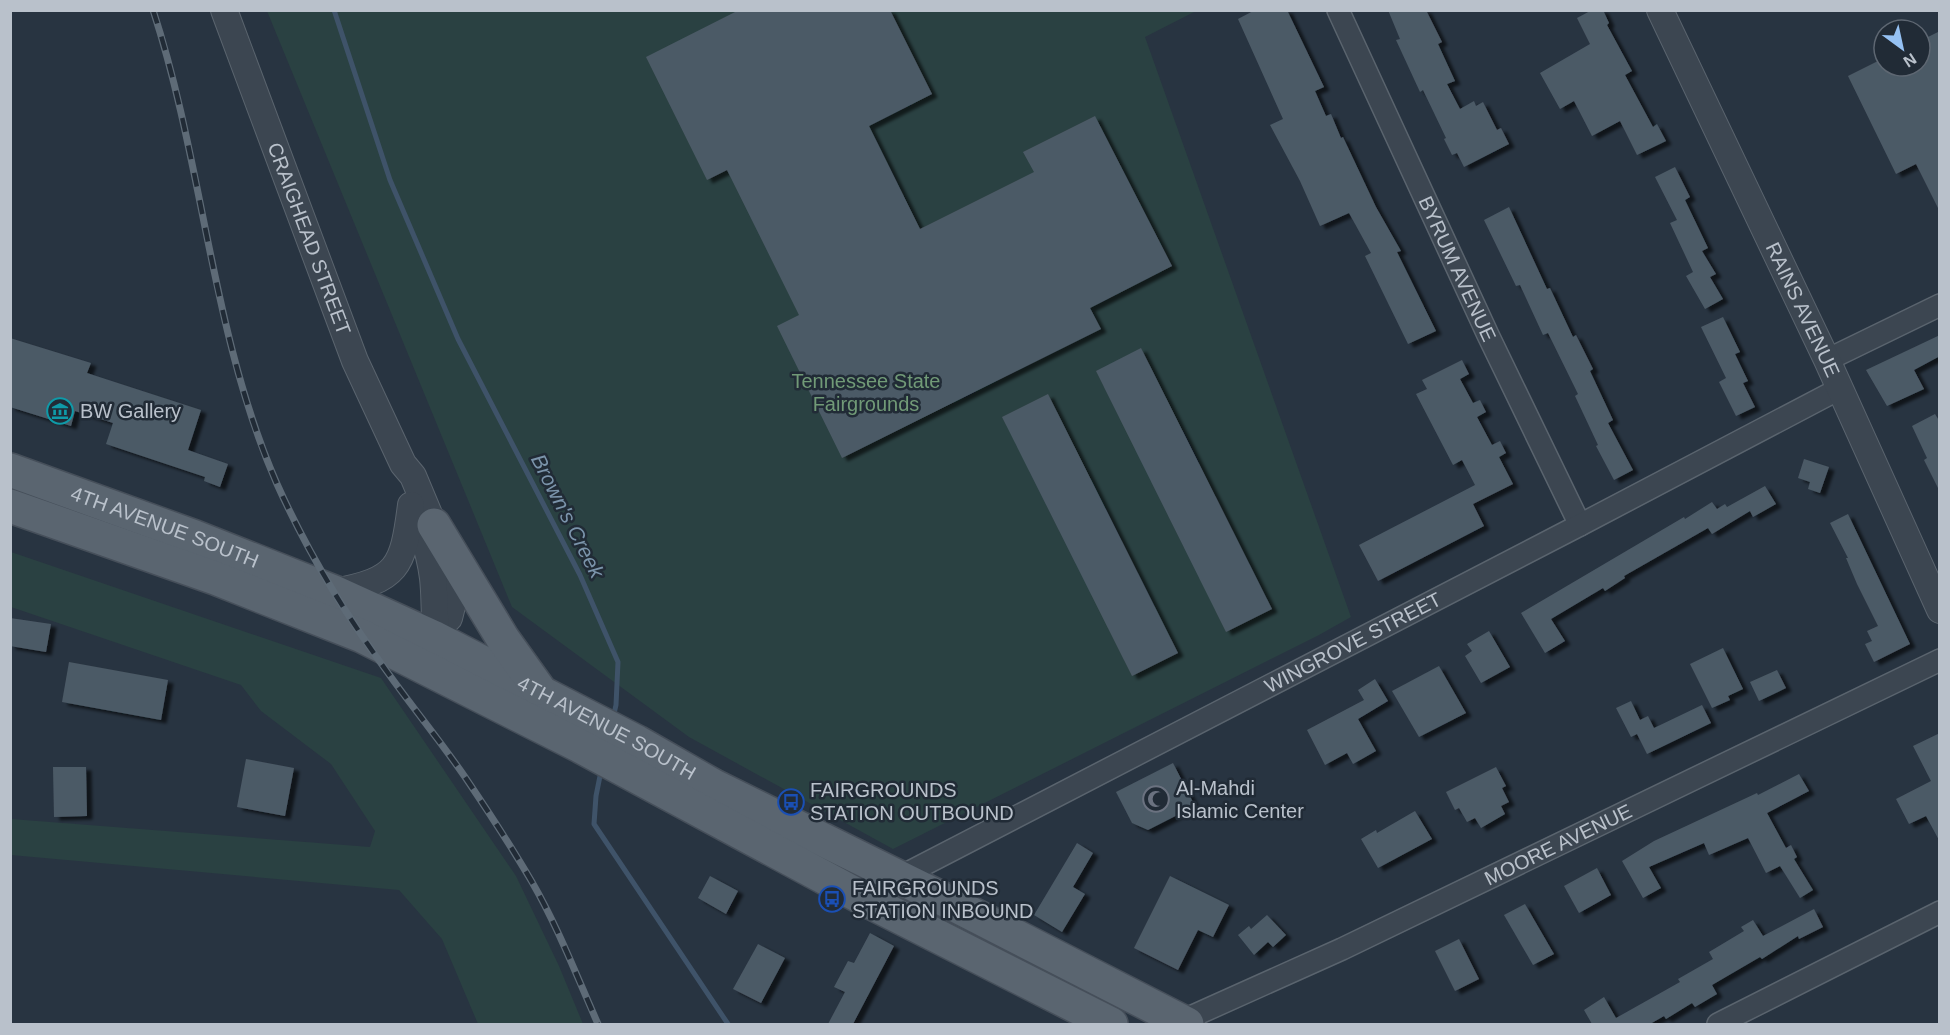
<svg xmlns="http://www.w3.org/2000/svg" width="1950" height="1035" font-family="Arial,sans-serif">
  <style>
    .green { fill: #2a4142 }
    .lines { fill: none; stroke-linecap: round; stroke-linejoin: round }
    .stream { stroke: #3f5369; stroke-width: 5 }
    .building { fill: #4c5a66; filter: url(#shadow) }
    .minor-casing { stroke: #5a646e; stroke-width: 24 }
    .tertiary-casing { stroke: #5a646e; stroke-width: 28 }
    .primary-casing { stroke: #464f5a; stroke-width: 36 }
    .minor { stroke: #3c4651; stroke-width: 21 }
    .tertiary { stroke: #3c4651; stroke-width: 26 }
    .primary { stroke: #5a6570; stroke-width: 33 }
    .rail-casing { stroke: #5e6b77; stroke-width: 7 }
    .rail { stroke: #212b36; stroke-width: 4.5; stroke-dasharray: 14; stroke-linecap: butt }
    .labels { text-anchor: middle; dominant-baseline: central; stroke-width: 5; stroke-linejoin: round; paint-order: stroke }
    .street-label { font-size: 20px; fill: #b9c1cb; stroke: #212b36 }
    .park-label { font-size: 20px; fill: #719a77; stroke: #212b36 }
    .poi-label { font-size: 20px; fill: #b9c1cb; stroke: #212b36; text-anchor: start }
    .water-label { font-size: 21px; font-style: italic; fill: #7b94ab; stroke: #212b36 }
  </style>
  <defs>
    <filter id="shadow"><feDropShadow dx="5.5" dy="3.5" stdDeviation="1.5" flood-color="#0009"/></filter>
  </defs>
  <rect width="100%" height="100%" fill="#283441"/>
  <g class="green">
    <polygon points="267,11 1196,11 1145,37 1351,617 1319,635 893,849 689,737 512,607"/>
    <polygon points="11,552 381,678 516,876 559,966 583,1024 478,1024 442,939 399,890 11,855 11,819 370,847 375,831 331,764 261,711 241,685 11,607"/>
  </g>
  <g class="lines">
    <g class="stream">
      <polyline points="334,10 390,180 458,339 580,575 618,662 616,705 613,718"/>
      <polyline points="601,771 596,796 594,824 728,1024"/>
    </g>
  </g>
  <g class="building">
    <polygon points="739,10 890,10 932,94 869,126 920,229 1034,172 1023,152 1095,116 1172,266 1090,308 1101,329 842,458 777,326 799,315 727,170 707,180 646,57"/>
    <polygon points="1255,10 1287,10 1324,87 1315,91 1326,116 1331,114 1341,138 1343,137 1376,207 1401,251 1397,252 1436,331 1408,344 1365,256 1371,253 1349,213 1320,226 1300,181 1270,125 1283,119 1238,19"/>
    <polygon points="1388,10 1426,10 1442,42 1438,44 1455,81 1447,84 1460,109 1474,101 1476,106 1483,102 1497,130 1501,128 1509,144 1464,167 1457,153 1452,155 1444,139 1446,138 1423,90 1420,92 1396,40 1400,39"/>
    <polygon points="1592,10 1603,10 1609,23 1607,25 1632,71 1625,75 1653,127 1657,124 1666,141 1637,155 1620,121 1592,136 1574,101 1560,109 1540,73 1590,44 1577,18"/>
    <polygon points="1940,31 1940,212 1916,164 1896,174 1848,76 1884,58 1884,66 1920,66 1920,41"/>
    <polygon points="1675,167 1690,197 1685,200 1708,248 1702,251 1716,274 1710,277 1723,299 1705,309 1686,276 1693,272 1670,223 1677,220 1655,177"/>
    <polygon points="1509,207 1547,289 1550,288 1573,337 1576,335 1593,369 1590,371 1613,420 1608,423 1633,470 1614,480 1596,446 1598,445 1575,396 1578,394 1548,333 1543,335 1520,285 1516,286 1484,220"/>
    <polygon points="1723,317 1740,352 1735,354 1748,381 1743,383 1755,407 1736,416 1719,382 1726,378 1701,327"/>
    <polygon points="1940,335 1940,356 1914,370 1924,389 1887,406 1866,370"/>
    <polygon points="10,338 91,363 87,373 201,410 188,450 228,464 220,487 204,481 205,477 106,444 113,423 75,411 71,426 10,407"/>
    <polygon points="1141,348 1272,609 1226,632 1096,371"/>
    <polygon points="1462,360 1469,374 1460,379 1473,403 1480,400 1486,412 1477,417 1492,445 1500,441 1506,453 1499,457 1513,484 1473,504 1484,526 1378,581 1359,545 1475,485 1462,460 1453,465 1416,394 1427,389 1422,380"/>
    <polygon points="1048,394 1178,653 1132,676 1002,417"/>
    <polygon points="1935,414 1940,422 1940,492 1924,460 1927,458 1912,426"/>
    <polygon points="1804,459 1829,467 1820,493 1808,489 1810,482 1798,478"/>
    <polygon points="1765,486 1776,504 1753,517 1750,511 1712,534 1708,528 1624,576 1625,578 1605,591 1603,588 1551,619 1565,641 1545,653 1521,613 1684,517 1685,519 1712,502 1717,509 1725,504 1727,507"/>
    <polygon points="1848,514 1910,644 1874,662 1865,644 1872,641 1867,631 1878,626 1857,584 1846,558 1848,558 1830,523"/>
    <polygon points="10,618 51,624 46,652 10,646"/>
    <polygon points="1489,631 1510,667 1481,683 1465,656 1472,651 1467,644"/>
    <polygon points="1723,648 1743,689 1728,696 1730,700 1712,708 1690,664"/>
    <polygon points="69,662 168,680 161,720 62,702"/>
    <polygon points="1439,666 1466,713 1419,737 1392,691"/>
    <polygon points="1777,670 1786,688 1759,701 1750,682"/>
    <polygon points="1375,679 1388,701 1358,719 1376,751 1353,764 1347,753 1325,765 1307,730 1364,700 1358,690"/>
    <polygon points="1631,701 1640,720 1648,716 1654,728 1702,705 1711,723 1647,754 1637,734 1631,737 1616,708"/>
    <polygon points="1940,733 1940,842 1926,816 1909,824 1896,799 1931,781 1913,746"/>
    <polygon points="246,759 294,768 285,816 237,807"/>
    <polygon points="1173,763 1195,806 1148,830 1132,823 1116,792"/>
    <polygon points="53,767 86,767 87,816 54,817"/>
    <polygon points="1496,767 1506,786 1502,788 1509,802 1501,806 1505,814 1481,828 1475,818 1467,822 1459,808 1455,810 1446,792"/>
    <polygon points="1799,774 1809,791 1767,813 1786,848 1791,845 1797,857 1794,859 1813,890 1800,898 1780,866 1766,873 1748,838 1709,855 1704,843 1649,867 1661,888 1643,898 1622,861 1654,841 1757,793 1758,795"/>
    <polygon points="1415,811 1432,839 1378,868 1361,839 1376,830 1377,833"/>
    <polygon points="1077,843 1093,853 1073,887 1085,894 1062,932 1034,915"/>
    <polygon points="1597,868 1611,895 1579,913 1564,886"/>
    <polygon points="710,876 738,891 726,914 698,898"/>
    <polygon points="1170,876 1229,905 1213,937 1198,930 1178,970 1134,948"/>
    <polygon points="1525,904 1554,954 1533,965 1504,915"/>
    <polygon points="1814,909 1823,927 1799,939 1798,936 1762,959 1760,957 1712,985 1717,994 1695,1007 1692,1003 1666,1019 1664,1016 1650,1024 1592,1024 1584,1010 1604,997 1616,1018 1680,982 1678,979 1713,959 1709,952 1744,931 1741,927 1753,920 1763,936"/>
    <polygon points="1267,915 1286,935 1273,947 1268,942 1254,955 1238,935 1249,926 1251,929"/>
    <polygon points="870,933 894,946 853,1024 828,1024 845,992 834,987 848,961 854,963"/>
    <polygon points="1459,939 1479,979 1455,991 1435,951"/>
    <polygon points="758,944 785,958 761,1003 733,989"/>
  </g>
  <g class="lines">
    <g class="minor-casing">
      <g id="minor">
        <path id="s1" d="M1338,10L1488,335L1580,525"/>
        <polyline points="1827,360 1940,305"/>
        <path id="s2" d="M870,902L900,877L1580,525L1839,389"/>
        <path id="s3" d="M1175,1024L1342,949L1940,660"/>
        <polyline points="1718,1024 1940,912"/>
      </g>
    </g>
    <g class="tertiary-casing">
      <g id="tertiary">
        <path id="s4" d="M224,10L355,361L403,464L413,476L447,557L453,580L454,598L449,618L436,629"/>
        <path id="s5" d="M1660,10L1827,360L1940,610"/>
        <path d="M422,532C427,547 431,562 433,578C435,595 434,612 436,629"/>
        <path d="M334,592C398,580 403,568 411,505"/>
      </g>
    </g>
    <g class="primary-casing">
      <g id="primary">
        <path id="s6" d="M10,470L195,537L334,592L433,637L637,742L714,786L945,900L1187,1024"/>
        <polyline points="10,506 215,578 362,636 578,745 870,902 1111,1024"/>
        <polyline points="434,525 503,639 538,688"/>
      </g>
    </g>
    <use href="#minor" class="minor"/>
    <use href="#tertiary" class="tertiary"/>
    <use href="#primary" class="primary"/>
    <g class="rail-casing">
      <path id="rail" d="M153,10C204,166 211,333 277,484C307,551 345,614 388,673C413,708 441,742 465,777C488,811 511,846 532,882C558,927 577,977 598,1024"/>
    </g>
    <use href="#rail" class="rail"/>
  </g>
  <defs>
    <g id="museum-ring" transform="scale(1.35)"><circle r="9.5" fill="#212b36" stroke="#0f9aa8" stroke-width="1.5"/><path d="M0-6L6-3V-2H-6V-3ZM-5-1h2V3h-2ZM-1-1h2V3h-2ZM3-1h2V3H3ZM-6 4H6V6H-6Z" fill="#0f9aa8"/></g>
    <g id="mosque-ring" transform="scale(1.35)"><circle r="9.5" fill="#212b36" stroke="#6b7280" stroke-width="1.5"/><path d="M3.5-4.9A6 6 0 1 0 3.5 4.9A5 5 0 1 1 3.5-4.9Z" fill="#6b7280"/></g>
    <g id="bus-ring" transform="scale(1.35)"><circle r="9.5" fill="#212b36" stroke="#1a4fb4" stroke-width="1.5"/><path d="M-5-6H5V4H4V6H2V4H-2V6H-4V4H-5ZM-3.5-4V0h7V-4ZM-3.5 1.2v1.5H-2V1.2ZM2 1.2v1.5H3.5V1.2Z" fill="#1a4fb4"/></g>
  </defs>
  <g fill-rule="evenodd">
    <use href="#museum-ring" x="60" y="411"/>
    <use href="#mosque-ring" x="1156" y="799"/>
    <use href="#bus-ring" x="791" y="802"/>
    <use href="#bus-ring" x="832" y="899"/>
  </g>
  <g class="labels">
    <g class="street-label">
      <text stroke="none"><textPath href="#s4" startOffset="244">CRAIGHEAD STREET</textPath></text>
      <text stroke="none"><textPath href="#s1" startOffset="285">BYRUM AVENUE</textPath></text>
      <text stroke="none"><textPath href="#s5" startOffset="332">RAINS AVENUE</textPath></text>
      <text stroke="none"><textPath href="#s6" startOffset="165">4TH AVENUE SOUTH</textPath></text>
      <text stroke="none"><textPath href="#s2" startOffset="549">WINGROVE STREET</textPath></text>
      <text stroke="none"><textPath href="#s6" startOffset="651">4TH AVENUE SOUTH</textPath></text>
      <text stroke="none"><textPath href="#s3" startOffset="423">MOORE AVENUE</textPath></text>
    </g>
    <g class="park-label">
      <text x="866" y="381">Tennessee State<tspan x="866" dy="23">Fairgrounds</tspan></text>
    </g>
    <g class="poi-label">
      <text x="80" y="411">BW Gallery</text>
      <text x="1176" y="788">Al-Mahdi<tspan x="1176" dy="23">Islamic Center</tspan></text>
      <text x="810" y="790">FAIRGROUNDS<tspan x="810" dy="23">STATION OUTBOUND</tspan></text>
      <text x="852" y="888">FAIRGROUNDS<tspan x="852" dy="23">STATION INBOUND</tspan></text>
    </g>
    <g class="water-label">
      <text transform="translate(568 516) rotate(63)">Brown's Creek</text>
    </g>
  </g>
  <rect width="1950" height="1035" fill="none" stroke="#b9c1cb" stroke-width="24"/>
  <g transform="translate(1902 48) rotate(147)"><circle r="28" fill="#212b36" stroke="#5e6772" stroke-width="1.5"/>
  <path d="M0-4.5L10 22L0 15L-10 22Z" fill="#95c1f3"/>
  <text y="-9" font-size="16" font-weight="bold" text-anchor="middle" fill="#b9c1cb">N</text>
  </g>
</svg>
